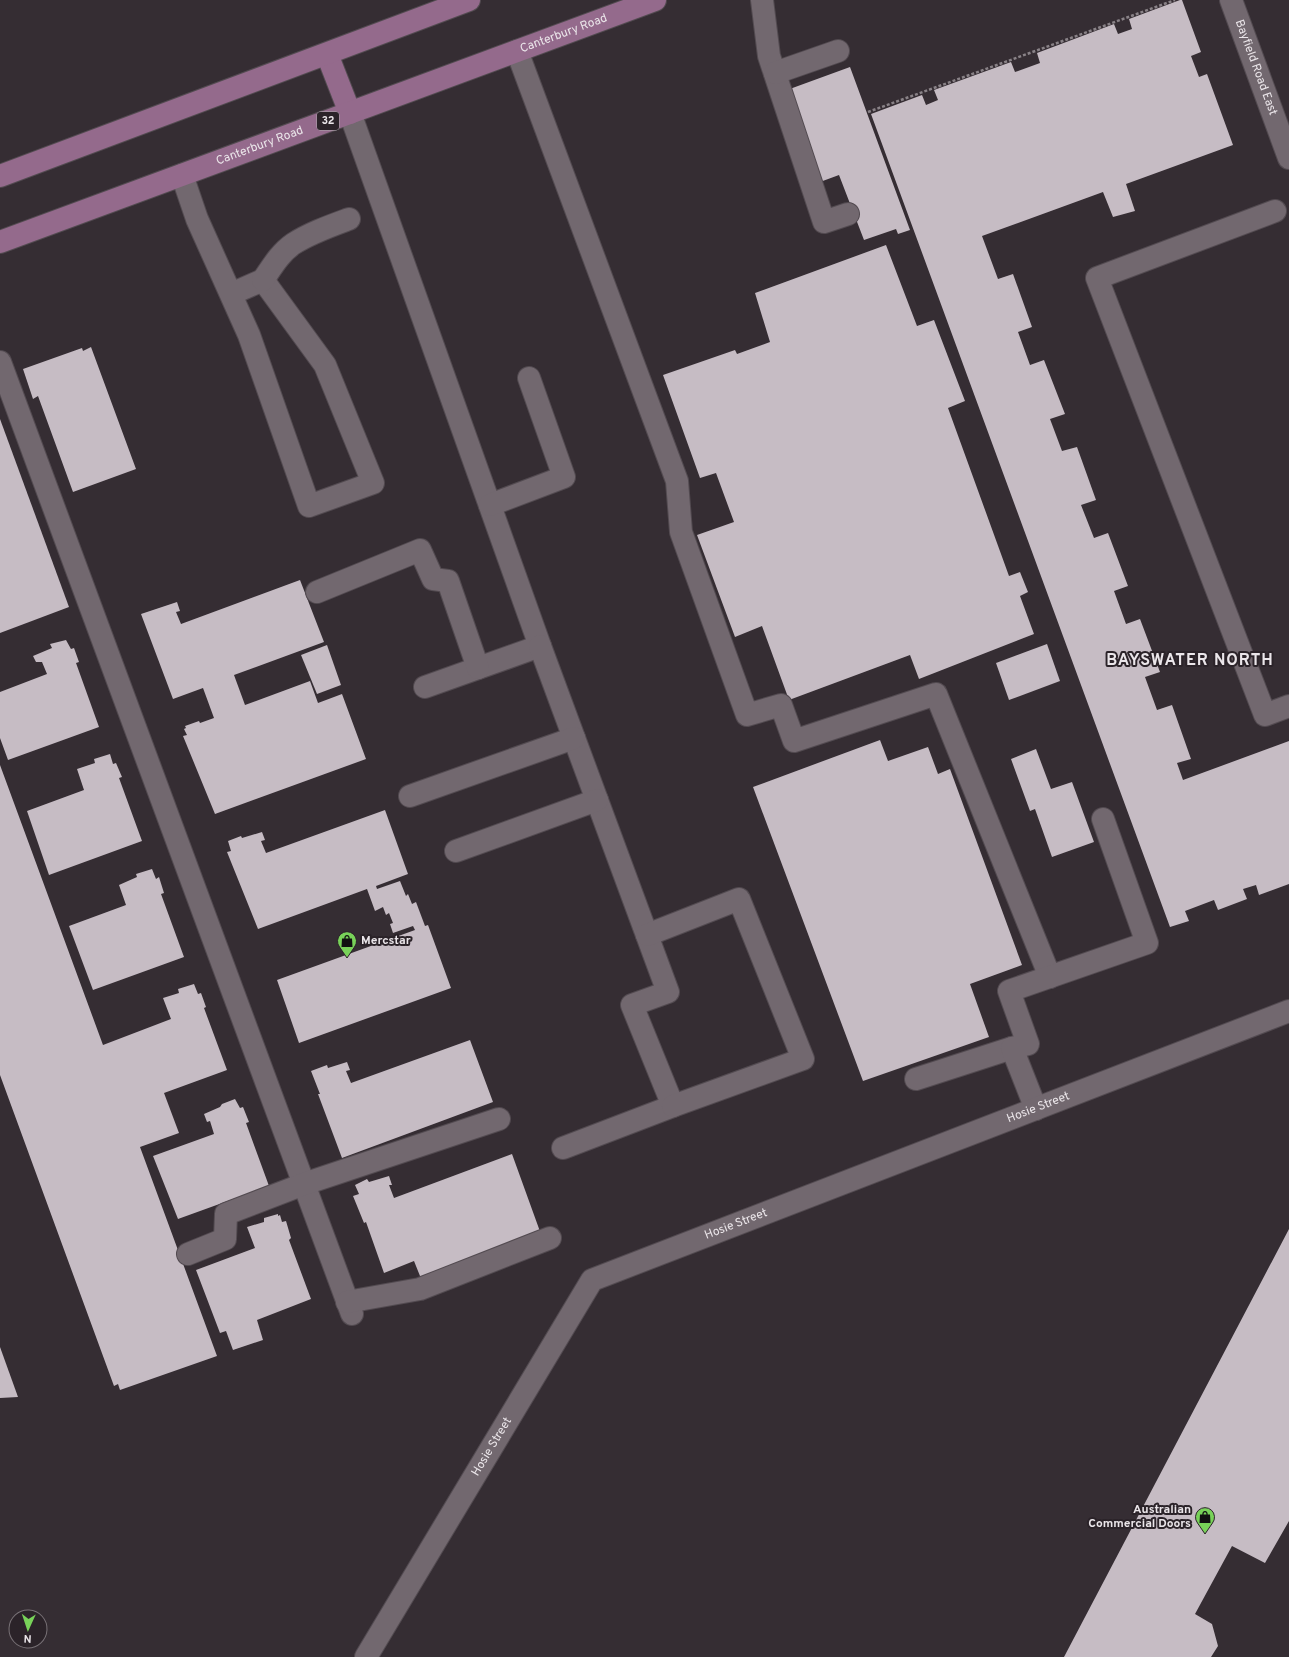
<svg xmlns="http://www.w3.org/2000/svg" width="1289" height="1657" font-family="Overpass,sans-serif">
  <style>
    .building { fill: #c6bcc4 }
    .lines { fill: none; stroke-linecap: round; stroke-linejoin: round }
    .minor-casing { stroke: #534b51; stroke-width: 24 }
    .major-casing { stroke: #534b51; stroke-width: 24 }
    .path { stroke: #898287; stroke-width: 2.5; stroke-dasharray: 3 2; stroke-linecap: butt }
    .minor { stroke: #72686f; stroke-width: 22 }
    .major { stroke: #946a8c; stroke-width: 22 }
    .labels { text-anchor: middle; dominant-baseline: central; stroke-width: 4; stroke-linejoin: round; paint-order: stroke }
    .shield { fill: #2b2329; stroke: #b1acb0; stroke-width: 1 }
    .shield-label { font-size: 11px; font-weight: bold; fill: #ebe6ea }
    .street-label { font-size: 12px; fill: #ebe6ea; stroke: #2b2329 }
    .poi-label { font-size: 12px; font-weight: bold; fill: #ebe6ea; stroke: #2b2329; text-anchor: start }
    .district-label { font-size: 16px; font-weight: bold; letter-spacing: 1px; fill: #ebe6ea; stroke: #2b2329 }
  </style>
  <rect width="100%" height="100%" fill="#352d33"/>
  <g class="building">
    <polygon points="1180,0 1182,0 1201,52 1191,56 1199,77 1207,74 1233,145 1126,184 1135,211 1113,217 1103,192 982,236 998,279 1013,274 1032,327 1018,332 1030,365 1044,360 1065,414 1050,419 1062,451 1077,447 1096,500 1081,505 1094,538 1108,533 1128,586 1114,591 1126,624 1140,619 1160,672 1145,677 1157,710 1172,705 1191,759 1177,763 1183,780 1289,741 1289,884 1259,895 1256,885 1243,889 1247,899 1218,910 1214,900 1185,911 1189,921 1170,927 871,114 922,95 926,105 938,100 934,90 1011,62 1015,72 1040,63 1037,53 1114,24 1118,34 1132,29 1129,19"/>
    <polygon points="850,67 910,230 898,234 896,229 864,240 839,175 820,182 787,90"/>
    <polygon points="886,245 917,326 934,320 965,401 948,408 1009,576 1020,572 1028,592 1020,596 1034,634 919,679 910,655 789,700 762,626 735,637 697,535 734,522 716,473 700,478 663,375 735,350 737,354 770,342 755,293"/>
    <polygon points="91,347 136,469 73,492 38,396 33,399 23,369 82,348 83,351"/>
    <polygon points="0,419 69,607 0,633"/>
    <polygon points="300,580 324,642 234,675 245,705 310,681 318,703 342,694 366,759 215,814 183,736 187,735 184,729 186,728 185,726 199,721 200,723 214,718 203,688 173,699 141,614 177,602 180,611 176,612 181,624"/>
    <polygon points="66,640 71,649 74,648 79,662 76,663 99,727 8,760 0,738 0,692 47,674 42,662 36,662 33,656 52,648 50,644"/>
    <polygon points="1047,644 1060,681 1009,700 996,663"/>
    <polygon points="327,645 341,685 317,694 301,655"/>
    <polygon points="880,740 888,761 928,747 938,774 950,769 1022,965 970,984 989,1037 863,1081 753,787"/>
    <polygon points="1036,749 1051,789 1072,782 1094,842 1052,857 1035,809 1030,811 1011,759"/>
    <polygon points="110,754 113,764 116,763 122,777 119,778 142,841 49,875 27,811 84,790 77,769 95,763 94,759"/>
    <polygon points="0,765 103,1045 171,1019 163,998 179,993 178,989 194,984 198,994 201,993 206,1007 204,1008 227,1070 164,1093 179,1133 140,1147 217,1356 120,1390 118,1384 114,1386 0,1075"/>
    <polygon points="385,810 408,874 376,886 377,889 400,881 406,896 408,894 412,904 416,902 425,926 428,925 451,988 299,1043 277,980 415,930 413,926 393,933 390,924 393,923 389,913 386,915 383,907 375,911 367,889 258,929 227,852 231,851 228,841 241,836 242,838 262,832 265,840 261,841 266,853"/>
    <polygon points="152,869 156,879 159,877 164,893 161,894 184,957 93,990 69,926 126,905 119,885 137,877 136,874"/>
    <polygon points="470,1040 493,1102 342,1158 318,1094 320,1094 311,1071 327,1065 328,1068 347,1062 350,1070 346,1071 351,1083"/>
    <polygon points="235,1099 240,1108 243,1107 249,1122 246,1123 269,1186 178,1219 153,1156 214,1134 210,1121 207,1122 204,1114 220,1107 222,1104"/>
    <polygon points="512,1154 542,1237 422,1281 414,1261 384,1273 366,1222 364,1223 353,1196 359,1194 355,1185 367,1179 369,1182 389,1176 392,1185 389,1185 394,1198"/>
    <polygon points="278,1214 278,1216 280,1215 282,1222 286,1221 291,1238 289,1240 311,1299 257,1320 263,1340 233,1350 226,1331 220,1333 196,1270 255,1248 247,1227 264,1222 264,1218"/>
    <polygon points="1289,1229 1289,1521 1265,1563 1232,1546 1195,1614 1212,1624 1218,1646 1211,1657 1064,1657"/>
    <polygon points="0,1347 18,1397 0,1398"/>
  </g>
  <g class="lines">
    <g class="minor-casing">
      <g id="minor">
        <polyline points="762,0 769,56 824,222 848,214"/>
        <path id="s1" d="M1231,0L1289,158"/>
        <polyline points="517,51 677,481 681,532 747,715 781,705 794,741 936,694 1050,977"/>
        <polyline points="775,73 838,51"/>
        <polyline points="350,113 540,646 425,687"/>
        <polyline points="182,175 197,219 249,335 309,506 373,483 325,365 263,280 231,294"/>
        <polyline points="1275,211 1097,278 1265,715 1289,706"/>
        <path d="M263,280C272,267 280,253 293,244C310,233 330,226 349,219"/>
        <polyline points="0,362 352,1314"/>
        <polyline points="490,505 564,477 529,378"/>
        <polyline points="317,592 420,550 433,579 448,581 478,668"/>
        <polyline points="540,646 668,992 632,1005 673,1106 563,1148"/>
        <polyline points="410,796 574,738"/>
        <polyline points="456,851 597,800"/>
        <polyline points="647,935 739,899 803,1059 673,1106"/>
        <polyline points="916,1079 1012,1048"/>
        <polyline points="1036,1109 1012,1048 1028,1044 1009,991 1147,943 1103,819"/>
        <polyline points="188,1254 225,1239 226,1214 304,1184 499,1119"/>
        <polyline points="347,1302 420,1289 550,1238"/>
        <path id="s2" d="M366,1657L592,1280L1289,1011"/>
      </g>
    </g>
    <g class="major-casing">
      <g id="major">
        <polyline points="327,54 350,113"/>
        <polyline points="0,176 469,0"/>
        <path id="s3" d="M0,242L655,0"/>
      </g>
    </g>
    <polyline class="path" points="868,112 1175,0"/>
    <use href="#minor" class="minor"/>
    <use href="#major" class="major"/>
  </g>
  <defs>
    <g id="shop-pin" transform="scale(1)"><path d="M0 17L-7.5 6A9.5 9.5 0 1 1 7.5 6Z" fill="#78d259" stroke="#2b2329"/><path d="M-5-2.5h2.3a2.7 3.5 0 0 1 5.4 0H5L5.5 6h-11ZM-1.5-2.5h3a1.5 2.3 0 0 0-3 0Z" fill="#111"/></g>
  </defs>
  <g fill-rule="evenodd">
    <use href="#shop-pin" x="347" y="941"/>
    <use href="#shop-pin" x="1205" y="1517"/>
  </g>
  <g class="labels">
    <rect class="shield" x="317" y="112" width="22" height="18" rx="3"/>
    <g class="shield-label">
      <text x="328" y="121">32</text>
    </g>
    <g class="street-label">
      <text stroke="none"><textPath href="#s3" startOffset="601">Canterbury Road</textPath></text>
      <text stroke="none"><textPath href="#s1" startOffset="72">Bayfield Road East</textPath></text>
      <text stroke="none"><textPath href="#s3" startOffset="277">Canterbury Road</textPath></text>
      <text stroke="none"><textPath href="#s2" startOffset="918">Hosie Street</textPath></text>
      <text stroke="none"><textPath href="#s2" startOffset="594">Hosie Street</textPath></text>
      <text stroke="none"><textPath href="#s2" startOffset="245">Hosie Street</textPath></text>
    </g>
    <g class="poi-label">
      <text x="361" y="941">Mercstar</text>
      <text x="1191" y="1510" text-anchor="end">Australian<tspan x="1191" dy="14">Commercial Doors</tspan></text>
    </g>
    <g class="district-label">
      <text x="1190" y="661">BAYSWATER NORTH</text>
    </g>
  </g>
  <g transform="translate(28 1629) rotate(183)"><circle r="19" fill="#2b2329" stroke="#787176"/>
  <path d="M0-3L7 15L0 10L-7 15Z" fill="#78d259"/>
  <text y="-6" font-size="11" font-weight="bold" text-anchor="middle" fill="#ebe6ea">N</text>
  </g>
</svg>
